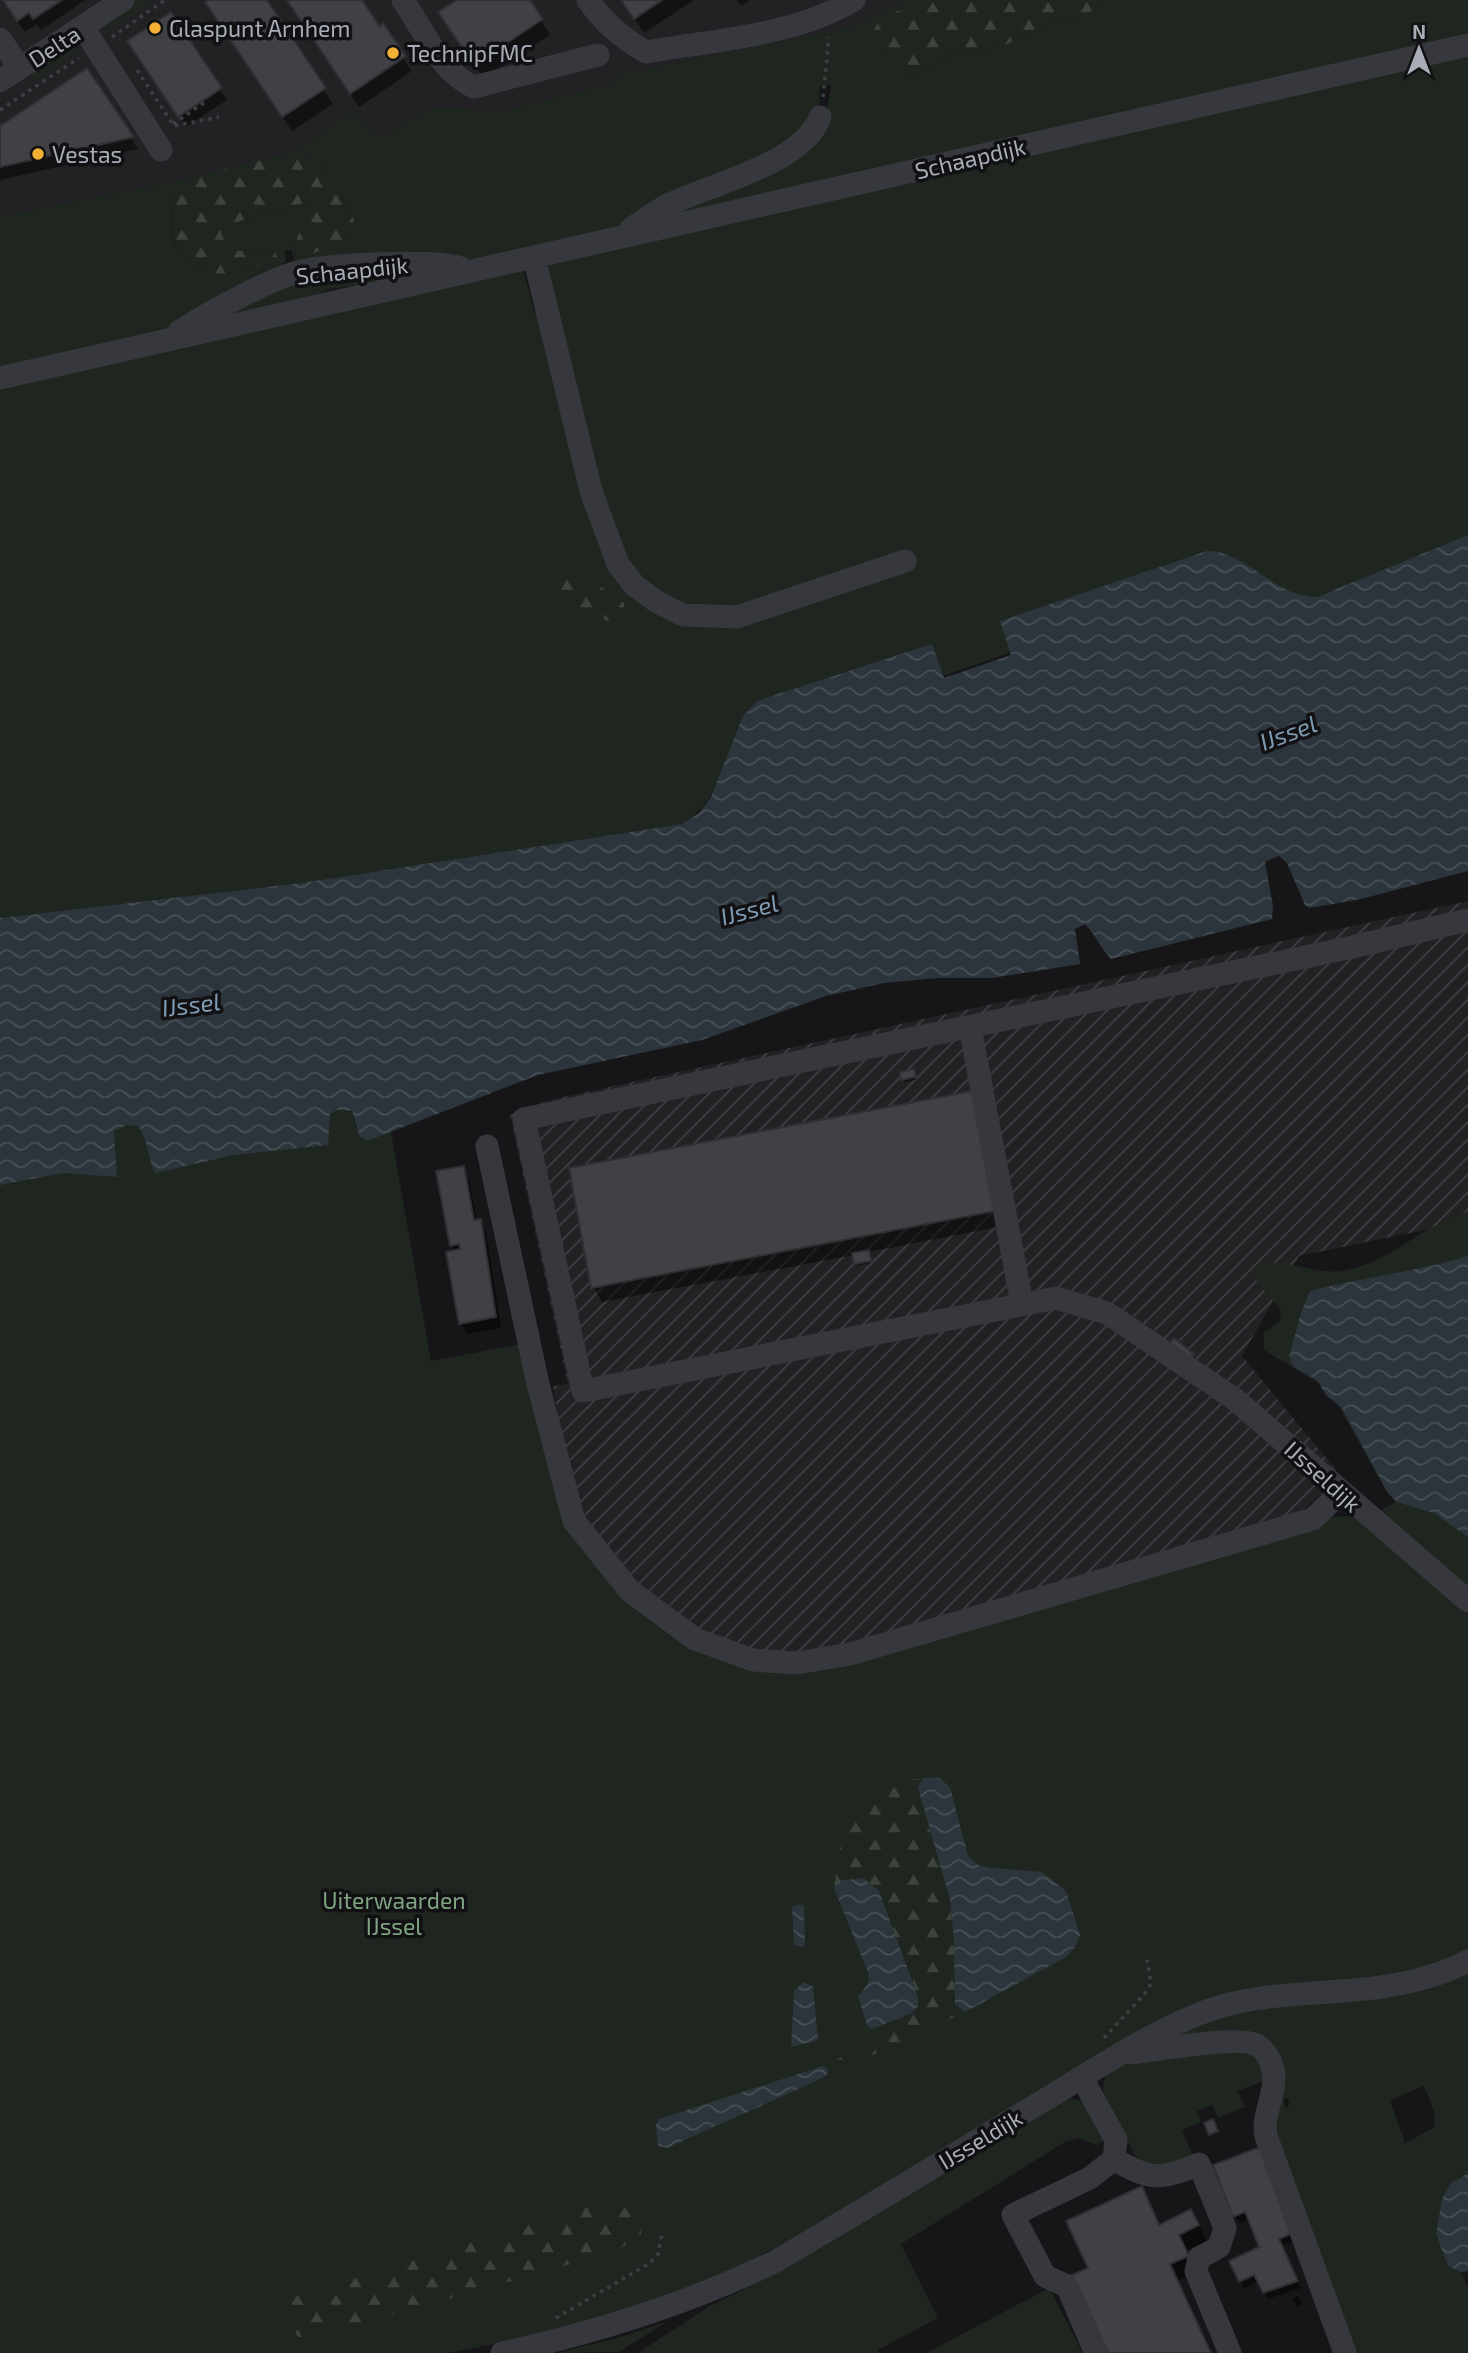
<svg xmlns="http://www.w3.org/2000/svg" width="1468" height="2353" font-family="'Exo 2',sans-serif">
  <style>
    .built { fill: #222225 }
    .industrial { fill: url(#industrial-furrows) }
    .green { fill: #1e261f; fill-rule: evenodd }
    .forest { fill: url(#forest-firs) }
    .water { fill: url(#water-waves) }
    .shadow { fill: #0007 }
    .building { fill: #404145; stroke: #303034; stroke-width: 2 }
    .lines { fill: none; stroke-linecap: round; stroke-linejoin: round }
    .path { stroke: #3d3f44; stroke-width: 3.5; stroke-dasharray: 3.5 5; stroke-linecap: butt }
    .minor { stroke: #37383d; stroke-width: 23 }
    .poi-dot { fill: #f2b134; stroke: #111113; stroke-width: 2.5 }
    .labels { text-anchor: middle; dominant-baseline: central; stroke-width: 7; stroke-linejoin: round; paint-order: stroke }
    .poi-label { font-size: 23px; fill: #a8adb8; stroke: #111113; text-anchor: start }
    .street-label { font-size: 23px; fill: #a8adb8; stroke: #111113 }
    .park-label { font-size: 23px; fill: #7fa381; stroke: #111113 }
    .water-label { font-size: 24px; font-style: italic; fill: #7f9bb3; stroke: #111113 }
  </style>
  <defs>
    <pattern id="industrial-furrows" width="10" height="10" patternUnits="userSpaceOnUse" patternTransform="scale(1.75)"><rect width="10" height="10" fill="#222225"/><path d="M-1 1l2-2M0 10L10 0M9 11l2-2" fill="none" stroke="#3f3f43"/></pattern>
    <pattern id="forest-firs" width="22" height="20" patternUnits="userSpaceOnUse" patternTransform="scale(1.75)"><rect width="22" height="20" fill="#1e261f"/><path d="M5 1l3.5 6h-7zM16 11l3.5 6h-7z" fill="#3c433d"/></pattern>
    <pattern id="water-waves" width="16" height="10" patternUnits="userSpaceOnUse" patternTransform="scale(1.75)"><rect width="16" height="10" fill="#2c353c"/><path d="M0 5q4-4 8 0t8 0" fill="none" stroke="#485056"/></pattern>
  </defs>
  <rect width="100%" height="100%" fill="#161618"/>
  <polygon class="built" points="0,0 1104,0 0,233"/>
  <polygon class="industrial" points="1468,901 1468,1221 1299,1256 1242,1356 1342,1477 1302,1511 823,1655 775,1658 674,1619 590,1536 563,1447 553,1386 568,1384 510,1115 549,1100"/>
  <g class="green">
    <polygon points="140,0 155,0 104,34 109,21"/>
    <path d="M905,0H954C927,5 883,4 872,34L881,53L909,76L933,68L957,49L984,52L1007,44L1050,25L1059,17L1081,16L1095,10L1103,0H1468V38C1401,52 1335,63 1270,83L664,217L665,212C703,194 797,171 818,137C828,121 828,102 831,84L820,86L819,104L812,119L802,132L772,155L674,195L611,230L466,261L418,259L296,266L292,250H285L286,261L267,281L154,335L0,370V217L181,180C164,217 166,266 215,273C233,276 260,265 278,261L274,250L229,251L220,233L229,224L307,202L316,213L304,220L295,244L296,259L350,240L354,219L322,168L310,154L297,151L348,114L358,115L367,128L385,136L428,110L448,107L499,112L611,84L617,75L853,27Z"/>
    <polygon points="72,47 83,48 35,81 29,74"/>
    <path d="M1468,55V535L1317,597L1015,651L732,749C719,780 711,806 682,824L301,883L0,918V387L523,270L535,314L556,305L547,269L551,263Z"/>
    <polygon points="435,267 376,283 329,289 297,303 199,323 288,282"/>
    <path d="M341,1110L352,1112L356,1127L363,1131L391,1132L431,1361L526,1343L554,1491L564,1521L677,1633L786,1668L1317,1519L1354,1515L1362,1521L1396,1502L1387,1492L1332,1394L1320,1384L1264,1350V1332L1280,1321L1281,1310L1255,1279V1267C1274,1254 1315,1275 1340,1271C1389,1265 1422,1224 1468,1212V1950L1409,1974L1249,1992L700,2288L565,2330L449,2353H0V1136L130,1121Z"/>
    <path d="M1468,1974V2173L1461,2176L1436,2234L1448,2266L1461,2272L1468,2287V2353H1352L1275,2139V2050L1171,2039L1216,2018L1274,2007L1395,1997L1428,1990ZM1424,2086L1434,2111L1435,2127L1405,2143L1390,2100Z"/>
    <path d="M1221,2047L1256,2054L1267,2080L1237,2091L1245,2107L1218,2118L1212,2105L1197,2111L1201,2122L1182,2130L1194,2158L1162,2171L1139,2163L1105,2098C1099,2080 1108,2072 1122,2062Z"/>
    <polygon points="1065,2098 1083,2101 1109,2138 1097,2145 1079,2138 1065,2142 901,2244 938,2318 878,2350 879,2353 638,2353 708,2307 784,2269"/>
    <polygon points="1049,2288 1083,2353 926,2353"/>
    <polygon points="668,2321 619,2352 557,2353 624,2336"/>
  </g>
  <g class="forest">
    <path d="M956,0H1103L1095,10L1081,16L1059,17L1050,25L1007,44L984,52L957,49L933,68L908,76L881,53L872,34C883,4 928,5 956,0Z"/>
    <path d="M297,151C325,158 338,196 354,219L350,241L296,259L295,244L304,219L316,213L307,202L229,224L221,233L229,251L274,250L279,261C260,265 233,276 215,273C166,266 165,217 181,180Z"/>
    <polygon points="555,572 597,584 624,603 624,618 607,621 594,611 567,612 562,596 550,586 550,578"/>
    <path d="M923,1778L918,1788L920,1796L950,1900L954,1941L955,2003L965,2012L816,2081L827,2074V2067L823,2066C841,2057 867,2049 867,2026L872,2029L918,2006V1997L879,1891L838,1881L834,1888C846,1818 841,1789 923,1778Z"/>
    <polygon points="624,2196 641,2201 641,2234 621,2248 592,2258 318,2336 298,2337 278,2302"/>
  </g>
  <g class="water">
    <path d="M1468,535V871L1361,899L1310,908L1305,905L1287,863L1279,856L1265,862L1273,906L1272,919L1111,959C1101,948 1095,935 1085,924L1075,929L1080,964L992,978H938L884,983L826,996L702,1040L538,1075L367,1141L360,1137L352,1111L336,1110L330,1114L328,1145L234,1155L155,1173C147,1157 148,1138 138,1126L127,1125L114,1131L117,1177L63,1173L0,1185V918L301,883L682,824L699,813L711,797L743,716L757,701L932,644L944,678L1011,655L1000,621L1207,551C1250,552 1273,597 1317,597Z"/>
    <path d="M1468,1256V1537L1434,1513L1397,1502L1387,1492L1342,1408L1326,1395L1317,1380L1294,1367L1289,1357L1301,1313L1310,1291C1363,1277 1416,1272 1468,1256Z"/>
    <polygon points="938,1777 950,1787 968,1856 978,1865 992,1868 1042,1872 1066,1891 1080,1935 1075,1947 1066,1957 965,2012 955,2004 954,1941 950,1900 918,1788 923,1778"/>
    <polygon points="864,1878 879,1891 918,1997 918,2006 912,2013 872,2029 867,2026 858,1996 868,1984 869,1975 834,1888 838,1881"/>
    <polygon points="800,1904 804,1906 805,1945 802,1947 794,1945 792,1907"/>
    <polygon points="804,1982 813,1987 818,2040 791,2047 794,1991"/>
    <polygon points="823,2066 828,2069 827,2075 816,2081 667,2148 658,2146 656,2125 659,2119"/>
    <polygon points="1468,2173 1468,2271 1461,2272 1448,2266 1436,2234 1442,2199 1450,2184"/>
  </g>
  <g class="shadow">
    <polygon points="3,0 85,0 41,30 37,24 25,32"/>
    <polygon points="211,0 265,0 333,104 292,131 216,18"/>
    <polygon points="287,0 360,0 412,71 359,107"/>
    <polygon points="460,0 528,0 550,35 483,78 450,28"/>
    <polygon points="621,0 694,0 644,33"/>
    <polygon points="737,0 750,0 741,6"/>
    <polygon points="136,53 220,89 227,100 186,127"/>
    <polygon points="87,70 138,149 0,180 0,128"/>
    <polygon points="915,1074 916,1080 905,1082 903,1080"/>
    <polygon points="971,1093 1003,1226 868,1252 871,1263 857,1266 854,1255 602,1302 593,1287"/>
    <polygon points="463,1168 469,1180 477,1222 486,1232 501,1328 467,1334 461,1323 455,1252 452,1245"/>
    <polygon points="1285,2097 1289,2100 1288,2108 1284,2105"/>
    <polygon points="1259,2149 1295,2241 1281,2246 1301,2288 1268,2299 1259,2281 1244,2288 1240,2281 1261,2248 1250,2219 1239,2223 1235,2216"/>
    <polygon points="1141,2188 1160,2226 1191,2211 1207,2241 1186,2251 1196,2272 1178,2280 1211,2353 1110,2353 1090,2269"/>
    <polygon points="1298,2296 1302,2304 1297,2306 1293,2299"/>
  </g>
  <g class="building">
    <polygon points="3,0 62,0 33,19 29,13 17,21"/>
    <polygon points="208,0 267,0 326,88 282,117 205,2"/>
    <polygon points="287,0 362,0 380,27 383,23 406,56 350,94"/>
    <polygon points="457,0 530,0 543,19 474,65 438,12"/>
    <polygon points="621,0 662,0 634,19"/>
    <polygon points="171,12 222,88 178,117 127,41"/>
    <polygon points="87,68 134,137 0,167 0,126"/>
    <polygon points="914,1069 916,1077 901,1080 900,1072"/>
    <polygon points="972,1091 995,1211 591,1288 569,1168"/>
    <polygon points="464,1166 474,1220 481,1219 496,1317 459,1324 446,1252 460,1249 459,1244 450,1246 436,1171"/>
    <polygon points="869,1250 871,1261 854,1264 852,1253"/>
    <polygon points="1174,1338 1194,1354 1188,1361 1168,1345"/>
    <polygon points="1213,2119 1218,2131 1209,2135 1204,2123"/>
    <polygon points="1260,2147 1293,2233 1279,2239 1298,2281 1263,2293 1254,2275 1239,2282 1229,2261 1259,2247 1245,2212 1233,2217 1213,2165"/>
    <polygon points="1142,2186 1159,2225 1191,2209 1199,2225 1179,2235 1189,2256 1170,2264 1211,2353 1108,2353 1072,2275 1088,2268 1066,2221"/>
  </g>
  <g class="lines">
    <g class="path">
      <polyline points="112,37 165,0"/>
      <polyline points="137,70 174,126 219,117"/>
      <polyline points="823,97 829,37"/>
      <polyline points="0,110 79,58"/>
      <polyline points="173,124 208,100"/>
      <polyline points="1104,2038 1147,1991 1151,1983 1147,1960"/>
      <polyline points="556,2318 650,2263 658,2254 662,2234"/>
    </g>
    <g class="minor">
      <path d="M403,0C422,28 442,74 474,87L598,55"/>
      <path d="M588,0C603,22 623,39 646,52C714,40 794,36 854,0"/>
      <polyline points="83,27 161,150"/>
      <polyline points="0,39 20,68"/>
      <polyline points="0,81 123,0"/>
      <path d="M631,229C643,221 655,212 668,205C710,184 803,164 820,117"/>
      <polyline points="534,257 591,491 618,564 634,585 657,602 683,615 737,617 905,561"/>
      <path d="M179,332C205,314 265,282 294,273C324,264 432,259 461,268"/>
      <polyline points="0,378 1468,45"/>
      <polyline points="1468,920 1348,948 524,1119 583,1391 1056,1298 1107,1313 1236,1400 1468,1601"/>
      <polyline points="970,1027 1022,1304"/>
      <polyline points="487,1146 538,1384 574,1521 630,1591 695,1639 753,1660 797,1663 850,1654 1313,1519 1341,1492"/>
      <path d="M1133,2053C1158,2050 1238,2035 1257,2045C1267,2051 1274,2066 1274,2078C1274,2098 1262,2116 1266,2136L1345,2353"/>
      <polyline points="1082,2078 1116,2140 1114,2159 1090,2178 1013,2215 1045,2276 1067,2286 1096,2353"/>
      <path d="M1114,2159C1151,2181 1160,2180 1199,2164L1225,2228L1219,2247L1199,2258L1196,2271L1230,2353"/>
      <path d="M502,2353C598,2332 688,2304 776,2261C863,2210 950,2157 1036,2105C1087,2075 1139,2039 1194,2016C1281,1978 1378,2008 1468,1961"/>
    </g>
  </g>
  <g class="poi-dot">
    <circle cx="155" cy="28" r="7"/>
    <circle cx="393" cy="53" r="7"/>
    <circle cx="38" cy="154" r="7"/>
  </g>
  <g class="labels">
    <g class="poi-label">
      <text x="169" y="28">Glaspunt Arnhem</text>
      <text x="407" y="53">TechnipFMC</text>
      <text x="52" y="154">Vestas</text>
    </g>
    <g class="street-label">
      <text transform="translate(54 46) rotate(-33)">Delta</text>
      <text transform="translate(970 158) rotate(-13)">Schaapdijk</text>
      <text transform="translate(352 270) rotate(-6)">Schaapdijk</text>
      <text transform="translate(1323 1476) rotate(42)">IJsseldijk</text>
      <text transform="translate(980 2139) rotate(-31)">IJsseldijk</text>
    </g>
    <g class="park-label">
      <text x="394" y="1900">Uiterwaarden<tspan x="394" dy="26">IJssel</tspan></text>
    </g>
    <g class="water-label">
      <text transform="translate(1288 732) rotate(-20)">IJssel</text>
      <text transform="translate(749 909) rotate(-15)">IJssel</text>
      <text transform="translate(191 1004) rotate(-7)">IJssel</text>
    </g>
  </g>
  <g transform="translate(1419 49)" stroke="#111113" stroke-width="5" paint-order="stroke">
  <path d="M0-5L12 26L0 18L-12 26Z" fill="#a8adb8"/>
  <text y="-10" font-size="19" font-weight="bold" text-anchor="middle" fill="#a8adb8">N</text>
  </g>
</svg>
